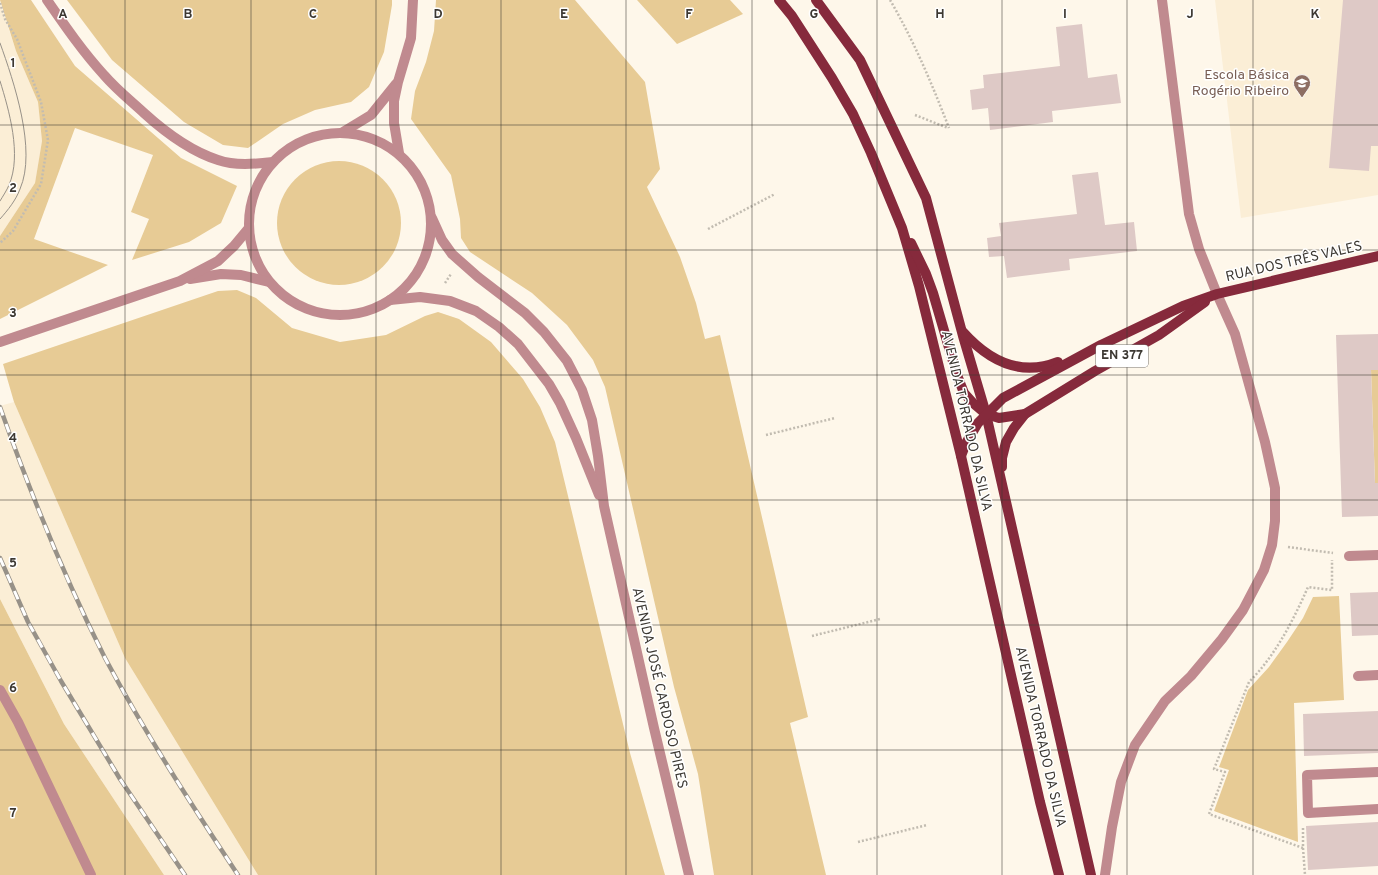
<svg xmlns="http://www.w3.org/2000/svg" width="1378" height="875" font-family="Overpass,sans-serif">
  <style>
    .built { fill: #fbeed6 }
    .green { fill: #e7cb95 }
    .building { fill: #dec9c6 }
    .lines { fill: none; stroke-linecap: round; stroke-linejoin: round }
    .path { stroke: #c2bcb1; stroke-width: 2.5; stroke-dasharray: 2 2; stroke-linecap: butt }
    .minor { stroke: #c08a8f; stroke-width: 10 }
    .major { stroke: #862a3c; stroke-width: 10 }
    .tram { stroke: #979188; stroke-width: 1 }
    .rail-casing { stroke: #979188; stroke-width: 4.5 }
    .rail { stroke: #fff; stroke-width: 3; stroke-dasharray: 9; stroke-linecap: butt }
    .grid { fill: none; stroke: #3c3832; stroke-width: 1; stroke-opacity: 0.55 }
    .labels { text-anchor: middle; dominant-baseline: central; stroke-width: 3; stroke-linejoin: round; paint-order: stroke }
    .shield { fill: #fff; stroke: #767470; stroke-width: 1 }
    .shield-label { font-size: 13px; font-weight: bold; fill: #3c3832 }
    .education-label { font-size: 14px; fill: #785e54; stroke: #fff; text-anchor: end }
    .street-label { font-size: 14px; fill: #3c3832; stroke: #fff }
    .grid-label { font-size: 13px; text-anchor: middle; font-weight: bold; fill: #3c3832; stroke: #fff; stroke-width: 3; stroke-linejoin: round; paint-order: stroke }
  </style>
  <rect width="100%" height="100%" fill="#fef7ea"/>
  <g class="built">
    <polygon points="1215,0 1378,0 1378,195 1241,218"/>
    <polygon points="0,3 16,51 38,102 42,141 35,183 0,236"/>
    <polygon points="14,402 125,658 258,875 164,875 64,724 0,599 0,406"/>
  </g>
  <g class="green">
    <polygon points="0,0 31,0 75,66 181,158 237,186 221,223 189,242 132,260 149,219 131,212 153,155 75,128 34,239 108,265 0,319 0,236 35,183 42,141 38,102 16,51"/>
    <polygon points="67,0 392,0 392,5 384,52 369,87 351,102 315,110 283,124 248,148 223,145 184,122 112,60"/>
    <polygon points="436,0 575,0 645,82 660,169 647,187 680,257 696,303 705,339 720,335 808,717 790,723 826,875 714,875 698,774 674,687 605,387 593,360 567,325 532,293 470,252 461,238 460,219 451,175 411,119 415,91 426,62 434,31"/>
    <polygon points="637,0 730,0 743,14 677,44"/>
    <circle cx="339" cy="223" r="62"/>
    <polygon points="237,290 256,298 292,328 340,342 386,335 425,316 438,312 459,319 491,342 523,379 540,407 555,442 630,753 665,875 258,875 125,658 14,402 3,364 218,291"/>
    <polygon points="1371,370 1378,370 1378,483 1375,483"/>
    <polygon points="1339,596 1344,700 1294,703 1298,842 1214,811 1229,770 1219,767 1248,690 1269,667 1287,642 1303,618 1313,597"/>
    <polygon points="0,599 64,724 164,875 0,875"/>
  </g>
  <g class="building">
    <polygon points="1343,0 1378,0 1378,146 1371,146 1369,171 1329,168"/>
    <polygon points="1082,24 1088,78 1117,74 1121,103 1052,111 1053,122 990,130 988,108 972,110 970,90 984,88 983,75 1060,66 1056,27"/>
    <polygon points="1098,172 1105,225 1134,222 1137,251 1069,259 1070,270 1007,278 1004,256 989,257 987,238 1001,236 999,223 1077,214 1072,175"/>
    <polygon points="1378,334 1378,370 1371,370 1375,483 1378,483 1378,516 1342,517 1336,335"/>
    <polygon points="1378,592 1378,635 1352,636 1350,593"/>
    <polygon points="1378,711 1378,753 1304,756 1303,714"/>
    <polygon points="1378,822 1378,866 1308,870 1306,826"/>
  </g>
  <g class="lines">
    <g class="path">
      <path d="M890,0C914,41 932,84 949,128"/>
      <polyline points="0,3 5,19 17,39 41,102 48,140 41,184 13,231 0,243"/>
      <polyline points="915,115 948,128"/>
      <polyline points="708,229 775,194"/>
      <polyline points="445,283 451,274"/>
      <polyline points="766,435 835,418"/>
      <polyline points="1288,547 1333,553"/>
      <polyline points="812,636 880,619"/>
      <polyline points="1303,828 1303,848 1305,875"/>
      <polyline points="858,842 927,825"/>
      <path d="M1303,848L1209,814L1225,772L1214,769L1249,682C1275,656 1293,621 1308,587L1332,590V560"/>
    </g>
    <g class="minor">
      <path d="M47,0C65,26 83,52 104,75C116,89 131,101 144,113C166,133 190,151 218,160C235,166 255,164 273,162"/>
      <polyline points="343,132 371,115 396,84"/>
      <circle cx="340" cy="224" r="91"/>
      <polyline points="399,153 394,123 394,101 398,82 411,38 413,0"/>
      <polyline points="432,218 442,240 452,254 478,277 525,313 544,332 567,361 582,390 592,420 598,456 604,506 654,728 689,875"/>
      <polyline points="190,279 221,274 241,275 269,282"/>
      <polyline points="390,300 420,297 450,301 476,311 499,327 518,344 549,384 560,403 576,438 599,495"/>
      <polyline points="0,342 180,281 218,261 234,246 249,228"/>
      <polyline points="1349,556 1378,555"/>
      <polyline points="1358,676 1378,675"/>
      <polyline points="0,690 18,722 91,875"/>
      <polyline points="1378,772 1307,775 1308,813 1378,809"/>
      <polyline points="1105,875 1112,827 1121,782 1135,745 1165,701 1191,676 1222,639 1243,610 1264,570 1272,545 1275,521 1275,488 1265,442 1235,334 1217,294 1199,249 1189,214 1162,0"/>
    </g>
    <g class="major">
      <polyline points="779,0 792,16 832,78 853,114 871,153 902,228 919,286 961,456 1040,802 1059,875"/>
      <polyline points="816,0 860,60 926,198 963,336 986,414 1091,875"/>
      <polyline points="911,243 926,274 933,293 957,375 964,393 973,403 986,414 999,418 1025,414"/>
      <path d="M963,332C989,361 1020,377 1058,362"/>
      <polyline points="961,456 966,443 978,423 1003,398 1101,345 1183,306 1217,294 1378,256"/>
      <polyline points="1002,467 1002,458 1006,442 1014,428 1025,414 1095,371 1159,335 1205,302"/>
    </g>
    <g class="tram">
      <path d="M0,43C14,82 37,150 20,189C16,200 8,210 0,219"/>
      <path d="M0,81C9,110 22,155 9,185C7,190 3,196 0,201"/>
    </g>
    <g class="rail-casing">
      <g id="rail">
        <path d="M0,407C30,492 64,577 105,658C145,733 191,804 238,875"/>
        <polyline points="0,558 28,622 61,681 120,779 185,875"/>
      </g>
    </g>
    <use href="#rail" class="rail"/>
  </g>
  <path class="grid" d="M125,0V875M251,0V875M376,0V875M501,0V875M626,0V875M752,0V875M877,0V875M1002,0V875M1127,0V875M1253,0V875M0,125H1378M0,250H1378M0,375H1378M0,500H1378M0,625H1378M0,750H1378"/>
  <defs>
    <g id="school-pin" transform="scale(0.9)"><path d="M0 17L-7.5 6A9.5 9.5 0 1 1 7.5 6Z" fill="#8d6e63" stroke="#fff"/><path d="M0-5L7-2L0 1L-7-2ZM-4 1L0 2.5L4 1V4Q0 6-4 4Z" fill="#fff"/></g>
  </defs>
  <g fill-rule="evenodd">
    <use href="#school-pin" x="1302" y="83"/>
  </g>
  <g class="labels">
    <rect class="shield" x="1096" y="345" width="52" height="22" rx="3"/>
    <g class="shield-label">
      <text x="1122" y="356">EN 377</text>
    </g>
    <g class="education-label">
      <text x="1289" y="75">Escola Básica<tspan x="1289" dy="16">Rogério Ribeiro</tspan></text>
    </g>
    <g class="street-label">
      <text transform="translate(1294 262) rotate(-13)">RUA DOS TRÊS VALES</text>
      <text transform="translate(966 421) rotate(77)">AVENIDA TORRADO DA SILVA</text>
      <text transform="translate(659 688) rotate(77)">AVENIDA JOSÉ CARDOSO PIRES</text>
      <text transform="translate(1040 737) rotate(77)">AVENIDA TORRADO DA SILVA</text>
    </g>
  </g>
  <g class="grid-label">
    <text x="63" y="18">A</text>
    <text x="188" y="18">B</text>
    <text x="313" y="18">C</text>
    <text x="438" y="18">D</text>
    <text x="564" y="18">E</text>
    <text x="689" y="18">F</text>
    <text x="814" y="18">G</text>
    <text x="940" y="18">H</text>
    <text x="1065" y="18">I</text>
    <text x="1190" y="18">J</text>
    <text x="1315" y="18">K</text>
    <text x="13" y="67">1</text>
    <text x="13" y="192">2</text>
    <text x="13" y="317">3</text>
    <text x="13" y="442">4</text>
    <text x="13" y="567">5</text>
    <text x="13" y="692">6</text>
    <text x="13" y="817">7</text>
  </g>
</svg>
